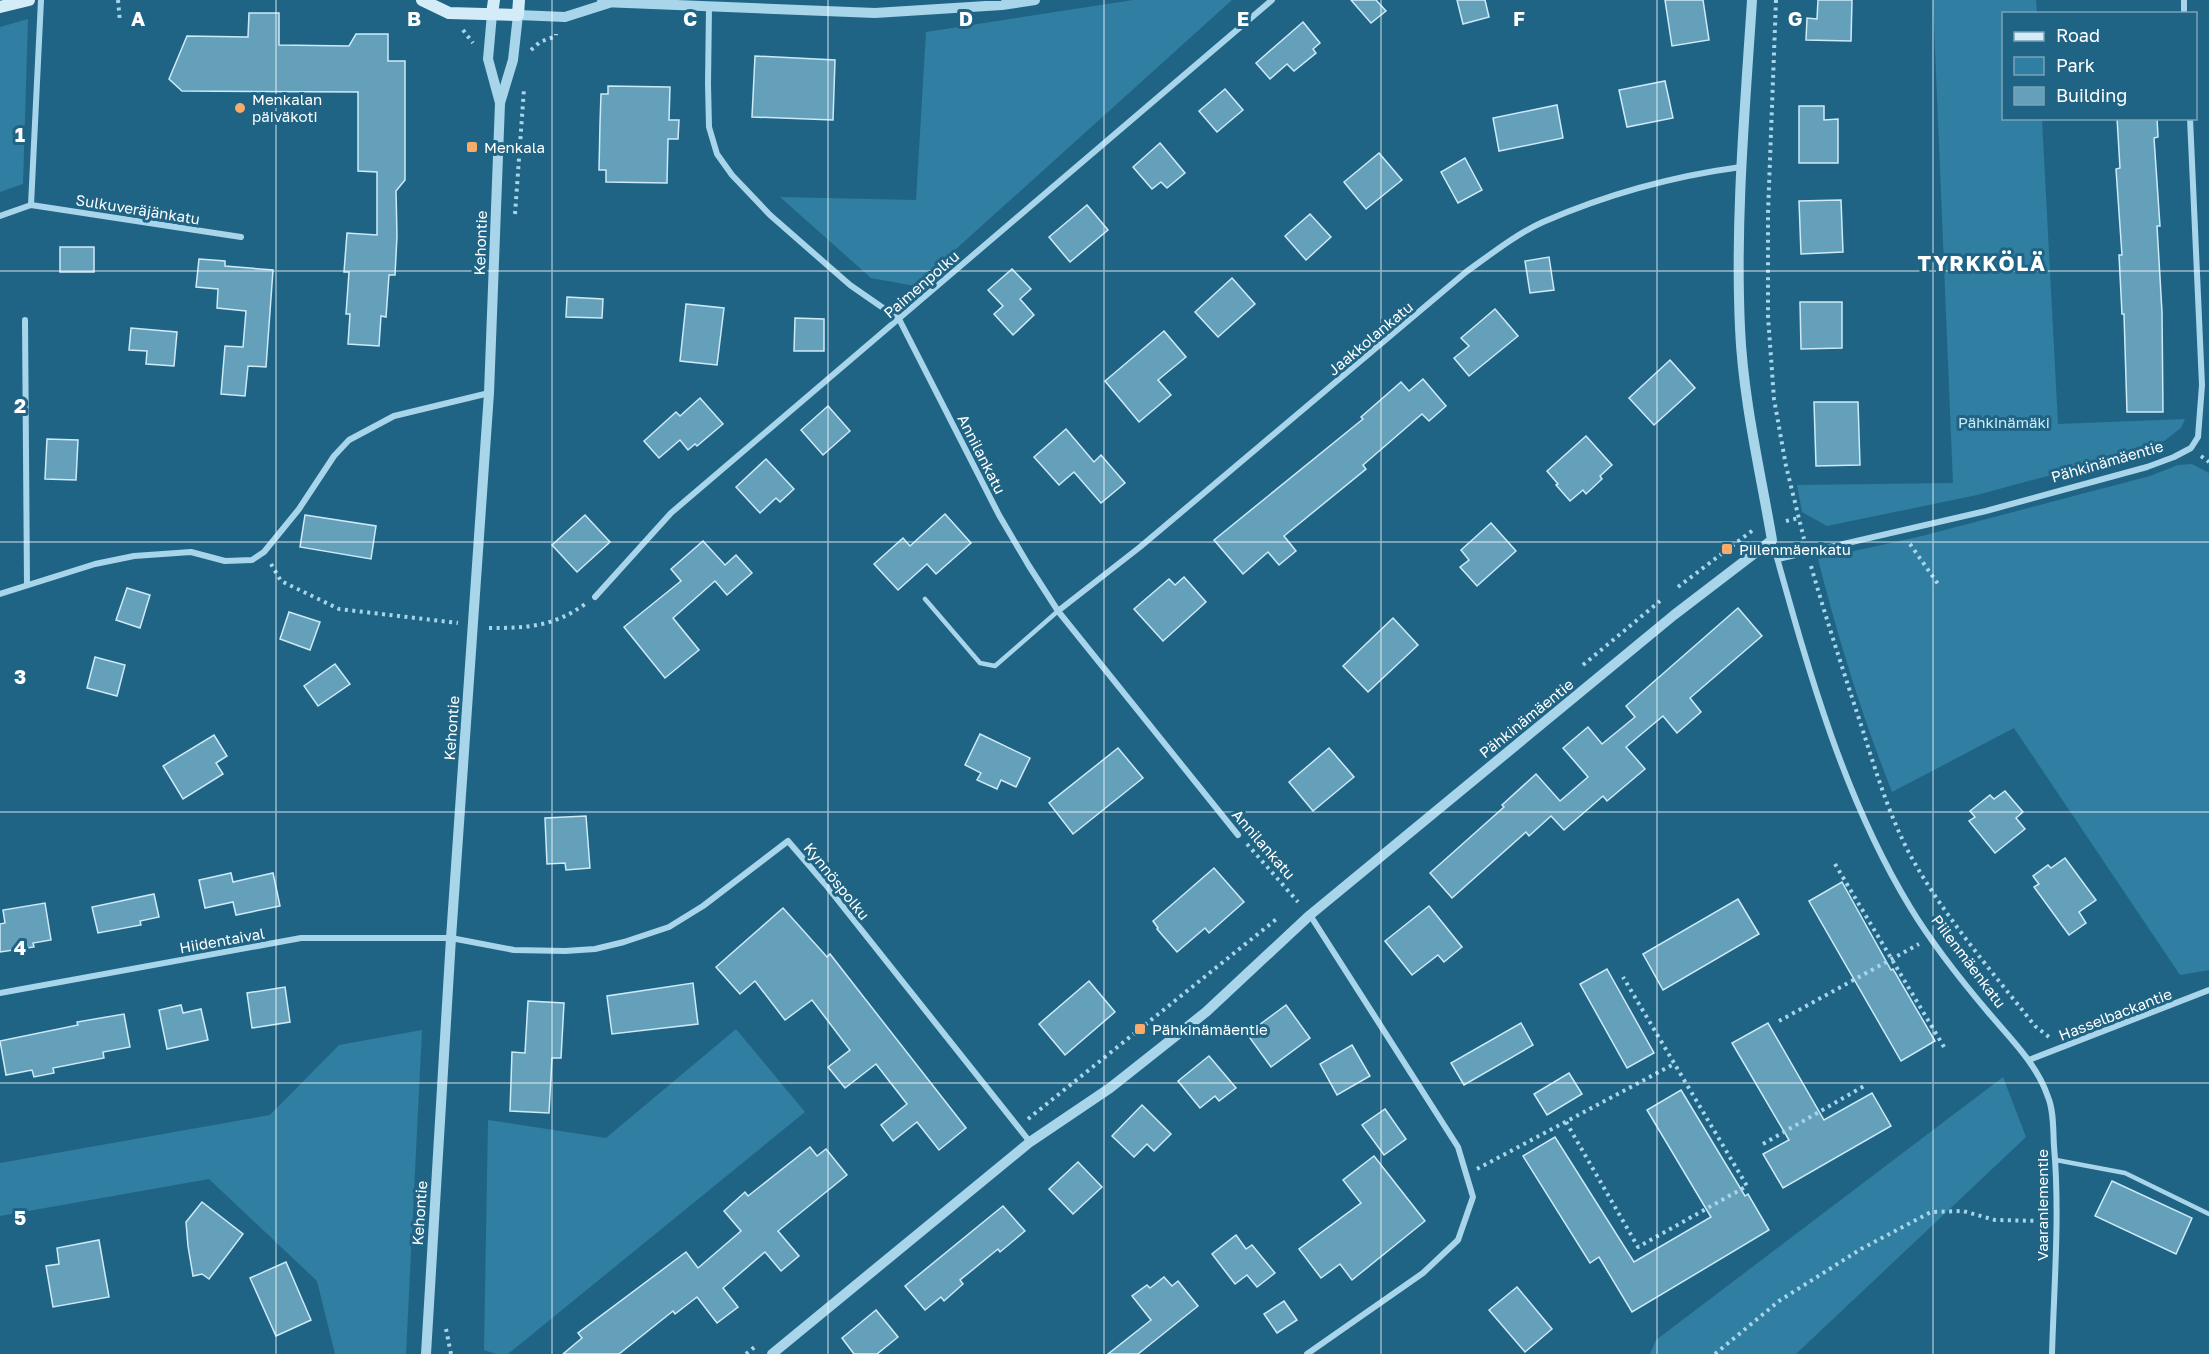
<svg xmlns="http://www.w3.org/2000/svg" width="2209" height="1354" font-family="'Golos Text',sans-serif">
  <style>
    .green { fill: #307ea1 }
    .building { fill: #65a0bb; stroke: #cdeaf7; stroke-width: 1.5 }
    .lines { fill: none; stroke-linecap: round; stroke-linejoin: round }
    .path { stroke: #a8d5ea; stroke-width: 4; stroke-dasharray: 3 4.5; stroke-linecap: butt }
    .service { stroke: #a8d5ea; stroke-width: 4.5 }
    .minor { stroke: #a8d5ea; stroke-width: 6 }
    .tertiary { stroke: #a8d5ea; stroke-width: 10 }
    .secondary { stroke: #d3ecf7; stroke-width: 12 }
    .grid { fill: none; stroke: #fff; stroke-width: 1.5; stroke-opacity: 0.55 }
    .poi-dot { fill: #f7ac69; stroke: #206485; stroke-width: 2 }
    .labels { text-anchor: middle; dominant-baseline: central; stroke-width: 6; stroke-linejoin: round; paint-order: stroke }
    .poi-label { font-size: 15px; fill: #fff; stroke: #206485; text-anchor: start }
    .street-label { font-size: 15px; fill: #fff; stroke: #206485 }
    .park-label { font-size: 15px; fill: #cdeaf7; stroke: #206485 }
    .district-label { font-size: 21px; font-weight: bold; letter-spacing: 1.5px; fill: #fff; stroke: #206485 }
    .grid-label { font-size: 20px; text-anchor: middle; font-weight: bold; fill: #fff; stroke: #206485; stroke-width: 6; stroke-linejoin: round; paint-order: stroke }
  </style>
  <rect width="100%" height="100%" fill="#206485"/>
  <g class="green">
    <polygon points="1133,0 1232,0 915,286 871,278 780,197 916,200 926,32"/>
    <polygon points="1933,0 2036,0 2037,13 2004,14 2004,118 2042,119 2058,424 2185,419 2181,428 2164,441 2077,468 1977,495 1827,526 1802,512 1797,485 1953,483"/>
    <polygon points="28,19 23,184 0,192 0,27"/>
    <path d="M2192,464L2209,473V970L2180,975L2014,728L1892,792C1862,716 1838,638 1818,559L1922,536L2150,476L2178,465Z"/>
    <polygon points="736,1029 805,1112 508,1354 496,1354 484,1350 488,1120 606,1138"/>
    <polygon points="422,1030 406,1354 335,1354 317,1281 209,1179 0,1216 0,1163 270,1115 339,1045"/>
    <polygon points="2003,1077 2026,1137 1796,1354 1650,1354 1656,1340"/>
  </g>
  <g class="building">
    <polygon points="1351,0 1376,0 1386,11 1371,23"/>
    <polygon points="1457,0 1485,0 1489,17 1463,24"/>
    <polygon points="1665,0 1703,0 1709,40 1672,46"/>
    <polygon points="1818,0 1852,0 1851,41 1806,40 1807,18 1817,19"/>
    <polygon points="249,13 279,13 279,45 349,46 356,34 388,34 388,61 405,61 405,180 396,191 397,236 395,275 389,275 386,317 381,316 379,346 348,344 350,314 346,314 349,272 344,272 347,233 377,235 377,172 358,171 358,92 182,91 169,79 187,36 248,37"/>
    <polygon points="1303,22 1320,43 1313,49 1316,53 1294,71 1287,64 1270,79 1256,63"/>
    <polygon points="755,56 835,60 833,120 752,117"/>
    <polygon points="1665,81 1673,118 1627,127 1619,90"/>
    <polygon points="608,86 670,87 669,120 679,120 678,139 668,139 667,183 606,182 606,170 599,170 600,123 601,94 608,94"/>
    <polygon points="1225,89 1243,110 1217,132 1199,111"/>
    <polygon points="1557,105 1563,138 1499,151 1493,118"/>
    <polygon points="1799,106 1824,106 1824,120 1838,119 1838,163 1799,163"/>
    <polygon points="2117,118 2157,118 2158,137 2154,138 2160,226 2157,226 2162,312 2163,412 2127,412 2124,314 2122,314 2119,255 2122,255 2116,169 2120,168"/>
    <polygon points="1160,143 1185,173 1167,188 1161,182 1152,189 1133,167"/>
    <polygon points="1379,153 1402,180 1366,209 1344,182"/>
    <polygon points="1465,158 1482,190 1458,203 1441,172"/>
    <polygon points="1841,200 1843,252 1801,254 1799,201"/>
    <polygon points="1087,205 1108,230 1070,262 1049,237"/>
    <polygon points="1310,214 1331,237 1306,260 1285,236"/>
    <rect x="60" y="247" width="34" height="25"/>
    <polygon points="1549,257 1554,290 1530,293 1525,261"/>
    <polygon points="199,259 225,261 225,266 273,270 266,367 248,366 245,396 221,394 225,346 243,347 246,311 217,308 218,289 196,287"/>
    <polygon points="1012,269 1031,289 1020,299 1034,315 1013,335 994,314 1003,306 988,290"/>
    <polygon points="1232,278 1255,304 1218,337 1195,312"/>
    <polygon points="567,297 603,299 602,318 566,317"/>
    <polygon points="1800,302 1842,302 1842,348 1801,349"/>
    <polygon points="686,304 724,308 717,365 680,361"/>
    <polygon points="1495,309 1518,336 1469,376 1454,358 1469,346 1461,338"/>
    <polygon points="795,318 824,319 824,351 794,351"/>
    <polygon points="131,328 177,332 174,366 146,364 147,351 129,350"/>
    <polygon points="1164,331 1186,357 1158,380 1171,395 1139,422 1105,381"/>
    <polygon points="1670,360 1695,388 1654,425 1629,398"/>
    <polygon points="1423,379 1446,406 1429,421 1422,414 1363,465 1366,469 1284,536 1296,551 1279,565 1268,552 1243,574 1214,540 1363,419 1361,417 1401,382 1409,391"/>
    <polygon points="700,398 723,424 697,446 695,444 688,450 680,440 659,458 644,441 676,412 680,416"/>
    <polygon points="1814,402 1858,402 1860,465 1816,466"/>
    <polygon points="828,406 850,431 823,455 801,430"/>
    <polygon points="1066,429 1094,462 1101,455 1125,483 1101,503 1074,472 1059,485 1034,457"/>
    <polygon points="1586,436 1612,465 1600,476 1602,479 1586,494 1583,490 1570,501 1556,485 1558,484 1547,471"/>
    <polygon points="47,439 78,440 76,480 45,479"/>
    <polygon points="766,459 794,489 780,502 776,498 760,513 736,487"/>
    <polygon points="945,514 971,543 936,574 927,564 898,590 874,564 903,538 910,546"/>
    <polygon points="305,515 376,526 371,559 300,547"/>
    <polygon points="585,515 610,542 577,572 552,545"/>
    <polygon points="1491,523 1516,551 1477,586 1460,567 1469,560 1461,550"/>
    <polygon points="703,541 725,565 736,555 752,573 727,595 715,581 673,618 699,650 665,678 624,627 681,581 671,569"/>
    <polygon points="1184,577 1206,602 1163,641 1134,609 1169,579 1175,585"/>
    <polygon points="127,588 150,595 140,628 116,620"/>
    <polygon points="1738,608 1762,636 1690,698 1701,712 1677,733 1663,716 1626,747 1645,769 1607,801 1603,796 1564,830 1551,816 1529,836 1526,832 1452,898 1430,873 1504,807 1502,805 1536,774 1560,801 1588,777 1563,748 1588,727 1602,744 1635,717 1626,706"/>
    <polygon points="289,612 320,622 310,650 280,639"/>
    <polygon points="1393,618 1418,645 1368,692 1343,666"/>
    <polygon points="95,657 125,665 117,696 87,688"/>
    <polygon points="335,664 350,684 318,706 304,686"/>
    <polygon points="980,734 1030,758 1016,787 1001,780 997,789 977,780 981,773 965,765"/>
    <polygon points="214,735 227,756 216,763 223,774 183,799 163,766"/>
    <polygon points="1118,748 1143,778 1073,834 1049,803"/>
    <polygon points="1329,748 1354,777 1313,811 1289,782"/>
    <polygon points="2005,791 2023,812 2016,818 2025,829 1995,853 1969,821 1975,817 1970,811 1990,795 1994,799"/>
    <polygon points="586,816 590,868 566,870 565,863 547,864 545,818"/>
    <polygon points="2065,858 2096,900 2079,912 2086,923 2069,935 2034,887 2039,884 2033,876 2048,865 2051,868"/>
    <polygon points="1214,868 1244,902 1209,933 1205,928 1177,952 1157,929 1158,928 1153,921"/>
    <polygon points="231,873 233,882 273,873 280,906 236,915 233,902 205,908 199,880"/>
    <polygon points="1842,882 1891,970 1893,969 1935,1041 1901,1061 1809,901"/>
    <polygon points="154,894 159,917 140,921 141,925 98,933 92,907"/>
    <polygon points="1738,899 1759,934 1663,990 1643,954"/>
    <polygon points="45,903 51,940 33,943 34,947 0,952 0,924 5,923 3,910"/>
    <polygon points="1429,906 1462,947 1444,962 1438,955 1412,975 1385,941"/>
    <polygon points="783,908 827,957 830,954 966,1128 939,1150 917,1122 893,1141 881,1125 907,1104 876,1064 845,1088 828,1067 850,1050 812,1000 785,1020 755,981 740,994 716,967"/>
    <polygon points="1607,969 1654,1053 1627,1068 1580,984"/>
    <polygon points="1089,981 1115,1012 1065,1055 1039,1024"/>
    <polygon points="693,983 698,1024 612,1034 607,996"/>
    <polygon points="285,987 290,1022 252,1028 247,993"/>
    <polygon points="528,1001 564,1003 561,1058 552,1058 549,1113 510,1111 512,1052 525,1053"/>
    <polygon points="181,1005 183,1013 201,1009 208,1040 167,1049 159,1010"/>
    <polygon points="1286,1005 1310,1038 1271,1067 1247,1034"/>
    <polygon points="124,1014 130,1047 103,1052 104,1058 53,1068 54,1073 34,1077 32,1070 6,1075 0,1041 78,1025 77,1022"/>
    <polygon points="1521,1023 1533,1045 1464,1085 1451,1063"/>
    <polygon points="1768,1023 1824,1120 1872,1093 1891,1126 1783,1188 1763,1154 1789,1140 1732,1043"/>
    <polygon points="1352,1045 1370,1076 1337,1095 1320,1064"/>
    <polygon points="1209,1056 1236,1088 1219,1101 1215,1096 1200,1108 1178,1081"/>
    <polygon points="1569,1073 1582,1094 1547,1115 1534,1094"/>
    <polygon points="1681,1090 1745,1196 1748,1194 1769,1230 1632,1312 1599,1257 1590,1263 1523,1156 1555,1137 1634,1262 1711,1217 1647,1110"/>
    <polygon points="1142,1105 1171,1134 1154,1151 1147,1144 1134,1157 1112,1136"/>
    <polygon points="1385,1109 1406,1139 1384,1155 1362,1125"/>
    <polygon points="810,1147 817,1156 826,1149 847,1175 778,1231 799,1256 781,1271 765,1252 723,1288 738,1307 717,1323 697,1297 675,1314 673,1311 619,1354 563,1354 582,1338 578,1333 686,1252 698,1268 741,1231 724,1211 745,1192 748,1196"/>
    <polygon points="1374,1156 1425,1221 1352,1280 1340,1264 1321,1278 1299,1249 1361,1203 1343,1180"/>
    <polygon points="1078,1162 1102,1187 1073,1214 1049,1189"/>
    <polygon points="2112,1181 2192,1218 2176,1254 2095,1216"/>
    <polygon points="202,1202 243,1234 209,1279 202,1274 193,1276 188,1246 186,1222"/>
    <polygon points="1003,1206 1025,1231 1000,1252 998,1249 960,1280 963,1284 944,1301 941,1297 925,1310 905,1286"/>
    <polygon points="1236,1235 1246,1249 1252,1245 1275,1273 1257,1287 1247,1275 1235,1284 1212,1254"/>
    <polygon points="99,1240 109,1297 53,1307 46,1266 59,1264 57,1248"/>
    <polygon points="286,1262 311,1320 276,1336 250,1278"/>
    <polygon points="1164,1277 1172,1286 1178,1281 1198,1306 1138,1354 1108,1354 1151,1320 1132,1296 1147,1285 1150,1288"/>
    <polygon points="1517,1287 1552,1329 1525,1352 1489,1310"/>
    <polygon points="1284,1301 1297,1320 1277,1333 1264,1314"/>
    <polygon points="876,1310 898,1337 877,1354 854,1354 842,1338"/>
  </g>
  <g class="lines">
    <g class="path">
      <polyline points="118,0 120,22"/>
      <polyline points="1776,0 1768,213 1768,316 1774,399 1786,466 1804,539"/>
      <polyline points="463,30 473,43"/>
      <polyline points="531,50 540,42 556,36 556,34"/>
      <polyline points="515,214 524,89"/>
      <polyline points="2201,456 2209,462"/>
      <polyline points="1786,521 1799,518"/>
      <polyline points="1910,544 1938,584"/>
      <polyline points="271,564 281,581 339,609 458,623"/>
      <path d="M1811,566C1827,622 1845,676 1863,731C1877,775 1891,821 1914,862C1948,921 1993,973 2035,1026L2049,1037"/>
      <polyline points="1678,587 1753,530"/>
      <path d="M489,628C527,628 553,627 585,604"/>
      <polyline points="1583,665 1660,601"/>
      <polyline points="1247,844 1298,902"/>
      <polyline points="1835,864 1944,1047"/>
      <polyline points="1779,1021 1919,944"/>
      <polyline points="1028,1119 1279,917"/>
      <polyline points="1566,1122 1638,1247 1747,1186 1623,977"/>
      <polyline points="1763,1144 1866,1085"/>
      <polyline points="1477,1169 1674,1064"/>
      <polyline points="446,1329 451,1354"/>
      <polyline points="746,1354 757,1345"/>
      <polyline points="1715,1354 1779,1301 1861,1249 1931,1212 1963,1211 1995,1220 2041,1221"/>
    </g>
    <g class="service">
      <polyline points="925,599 980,663 995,666 1058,611"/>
      <polyline points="2056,1160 2125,1173 2209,1214"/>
    </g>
    <g class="minor">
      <polyline points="2184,0 2184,14"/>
      <polyline points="709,7 708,84 709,127 717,154 732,175 770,215 850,285 899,319 999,515 1029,566 1058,611 1238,835"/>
      <polyline points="31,205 41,0"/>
      <polyline points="0,216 31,205 241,237"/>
      <polyline points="25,320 27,585"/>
      <path d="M1772,540C1807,665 1842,795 1910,907C1933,945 1960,979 1988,1012C2010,1038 2037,1064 2048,1097C2054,1111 2053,1131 2054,1146C2060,1215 2054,1285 2052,1354"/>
      <polyline points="1778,559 1986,511 2147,467 2174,457 2191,448 2198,437 2202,385 2190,118"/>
      <polyline points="0,594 95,564 134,556 191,552 225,561 252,560 264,552 299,509 334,456 349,440 394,416 489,393"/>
      <polyline points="595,597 671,513 1272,0"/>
      <path d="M1058,611L1140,547L1466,272C1490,255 1516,234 1543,222C1605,195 1674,176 1741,167"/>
      <polyline points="0,993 301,938 451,938 514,950 565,951 595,949 624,942 669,927 703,906 788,841 825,884 1030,1142"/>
      <polyline points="2029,1060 2209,990"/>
      <polyline points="1307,1354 1423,1273 1458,1240 1473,1197 1458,1147 1310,915"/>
    </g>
    <g class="tertiary">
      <polyline points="602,2 875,13 1002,5 1035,0"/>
      <polyline points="492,14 488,59 500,103"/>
      <polyline points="426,1354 451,938 489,393 500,103 513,60 518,15 565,17 609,3"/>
      <path d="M772,1354L1030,1142L1110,1088L1206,1012L1310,915L1674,615L1772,540C1760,470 1743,399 1740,328C1735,219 1745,109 1752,0"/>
    </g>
    <g class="secondary">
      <polyline points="422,0 449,13 518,15 519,0"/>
      <polyline points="0,7 29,0"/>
      <polyline points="492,14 494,0"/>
    </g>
  </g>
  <path class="grid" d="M276,0V1354M552,0V1354M828,0V1354M1104,0V1354M1381,0V1354M1657,0V1354M1933,0V1354M0,271H2209M0,542H2209M0,812H2209M0,1083H2209"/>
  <g class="poi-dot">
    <circle cx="240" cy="108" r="6"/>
    <rect x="466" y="141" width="12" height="12" rx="3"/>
    <rect x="1721" y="543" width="12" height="12" rx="3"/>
    <rect x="1134" y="1023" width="12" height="12" rx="3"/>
  </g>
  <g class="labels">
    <g class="poi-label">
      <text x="252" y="99">Menkalan<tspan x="252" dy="17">päiväkoti</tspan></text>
      <text x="484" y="147">Menkala</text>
      <text x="1739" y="549">Piilenmäenkatu</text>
      <text x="1152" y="1029">Pähkinämäentie</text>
    </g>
    <g class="street-label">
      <text transform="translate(138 209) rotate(9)">Sulkuveräjänkatu</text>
      <text transform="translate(480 243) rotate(-88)">Kehontie</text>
      <text transform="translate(921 284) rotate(-41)">Paimenpolku</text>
      <text transform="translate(1370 338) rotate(-40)">Jaakkolankatu</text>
      <text transform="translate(982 454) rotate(63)">Annilankatu</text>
      <text transform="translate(2107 461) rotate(-16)">Pähkinämäentie</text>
      <text transform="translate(1526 718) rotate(-39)">Pähkinämäentie</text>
      <text transform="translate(451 728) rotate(-86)">Kehontie</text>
      <text transform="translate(1264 844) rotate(49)">Annilankatu</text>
      <text transform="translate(837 881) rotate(51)">Kynnöspolku</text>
      <text transform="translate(222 940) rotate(-10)">Hiidentaival</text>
      <text transform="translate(1969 961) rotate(53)">Piilenmäenkatu</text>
      <text transform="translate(2115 1014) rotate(-21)">Hasselbackantie</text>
      <text transform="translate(2042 1205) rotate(-90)">Vaaraniementie</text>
      <text transform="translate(419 1213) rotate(-86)">Kehontie</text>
    </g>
    <g class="park-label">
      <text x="2004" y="422">Pähkinämäki</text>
    </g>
    <g class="district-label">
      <text x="1982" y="263">TYRKKÖLÄ</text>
    </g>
  </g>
  <g class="grid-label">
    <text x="138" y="26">A</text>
    <text x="414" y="26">B</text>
    <text x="690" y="26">C</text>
    <text x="966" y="26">D</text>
    <text x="1243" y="26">E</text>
    <text x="1519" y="26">F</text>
    <text x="1795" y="26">G</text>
    <text x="20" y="142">1</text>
    <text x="20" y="413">2</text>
    <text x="20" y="684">3</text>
    <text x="20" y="955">4</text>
    <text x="20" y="1225">5</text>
  </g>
  <rect x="2002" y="12" width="195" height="108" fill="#206485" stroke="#79a2b6" stroke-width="1.5"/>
  <rect x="2014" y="32" width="30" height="9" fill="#d3ecf7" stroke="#79a2b6" stroke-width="1.5"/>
  <text x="2056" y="42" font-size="18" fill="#ffffff">Road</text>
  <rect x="2014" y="57" width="30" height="18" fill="#307ea1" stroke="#79a2b6" stroke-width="1.5"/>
  <text x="2056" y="72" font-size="18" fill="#ffffff">Park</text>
  <rect x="2014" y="87" width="30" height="18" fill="#65a0bb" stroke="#79a2b6" stroke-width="1.5"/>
  <text x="2056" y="102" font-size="18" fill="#ffffff">Building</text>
</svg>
